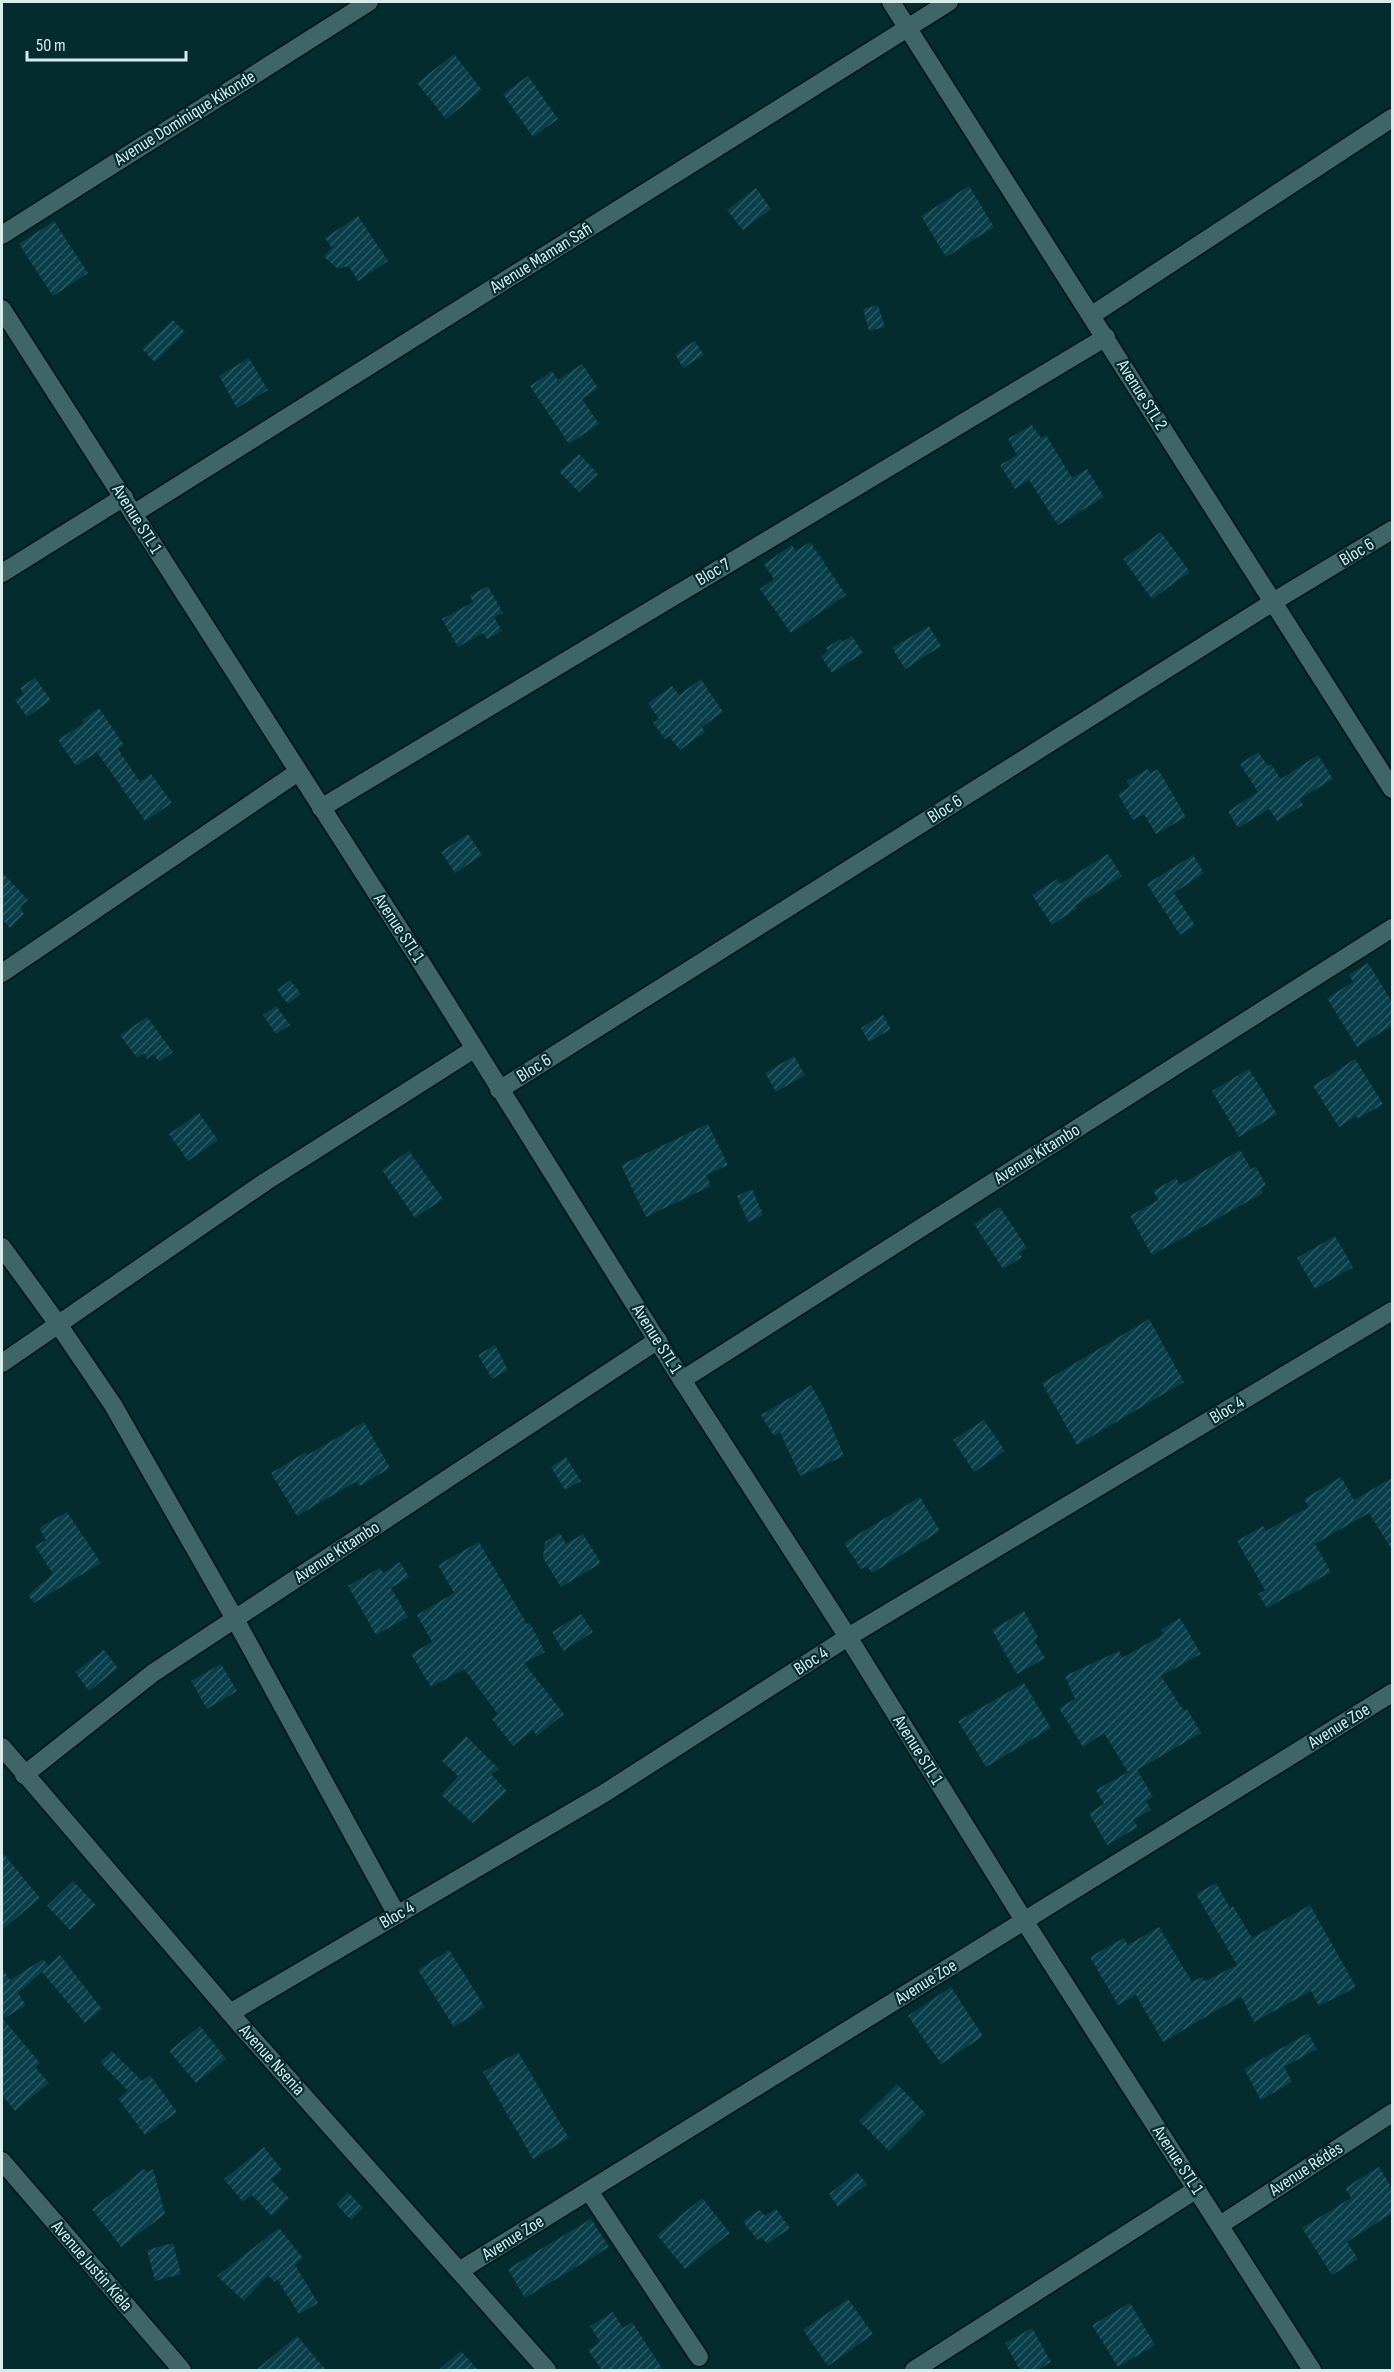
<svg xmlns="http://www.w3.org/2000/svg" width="1394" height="2372" font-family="'Sofia Sans Condensed',sans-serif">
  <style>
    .building { fill: url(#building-hatch) }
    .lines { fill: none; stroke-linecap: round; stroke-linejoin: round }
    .street-casing { stroke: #001314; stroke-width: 21 }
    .street { stroke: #406566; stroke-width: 18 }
    .labels { text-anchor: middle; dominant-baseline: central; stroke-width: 4.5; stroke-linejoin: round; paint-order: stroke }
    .street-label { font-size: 18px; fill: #d8eced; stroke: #042c2e }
  </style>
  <defs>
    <pattern id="building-hatch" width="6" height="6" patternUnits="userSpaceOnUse" patternTransform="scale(1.5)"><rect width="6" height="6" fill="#093e4b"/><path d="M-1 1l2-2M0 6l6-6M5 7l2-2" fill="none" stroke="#2c5a65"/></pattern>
  </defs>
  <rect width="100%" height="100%" fill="#042c2e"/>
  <g class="building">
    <polygon points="454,54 482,90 446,119 417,83"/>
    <polygon points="528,76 558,119 533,137 503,94"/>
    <polygon points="969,186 994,227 946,257 921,216"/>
    <polygon points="756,188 771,209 743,230 727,210"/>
    <polygon points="358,216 388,261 358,281 349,266 338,269 324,257 332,248 325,238"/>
    <polygon points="54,221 88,273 53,296 19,244"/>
    <polygon points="878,305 885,327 869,331 863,309"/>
    <polygon points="173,320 185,332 155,362 142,349"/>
    <polygon points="695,341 704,355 683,368 675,354"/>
    <polygon points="249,358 268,390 237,408 219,376"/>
    <polygon points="582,364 598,388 582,399 599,424 569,444 530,386 552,371 558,380"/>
    <polygon points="1032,425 1041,438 1046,435 1072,478 1087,469 1104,497 1058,525 1029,480 1015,489 1000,465 1017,455 1008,439"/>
    <polygon points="579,454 598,474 579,492 559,472"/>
    <polygon points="1161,532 1190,572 1152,599 1123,559"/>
    <polygon points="810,542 846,595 791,633 760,589 774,579 764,564 792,545 796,551"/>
    <polygon points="488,586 503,613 494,617 502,631 487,639 483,633 458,647 442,619 473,602 470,596"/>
    <polygon points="929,626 941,646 905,669 892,648"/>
    <polygon points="852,636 863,653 832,673 821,656 828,651 826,648 840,639 842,642"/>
    <polygon points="35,678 51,700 27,717 15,700 24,694 20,688"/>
    <polygon points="701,679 723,712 702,727 705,732 680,750 669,736 665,739 653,723 659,719 648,703 672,686 679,695"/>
    <polygon points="99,708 124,745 118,749 140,782 151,774 172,803 145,821 97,752 76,766 58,740 84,723 82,720"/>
    <polygon points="1258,752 1268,766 1271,764 1281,779 1318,755 1333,779 1300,799 1303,805 1277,821 1269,809 1238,828 1228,811 1258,792 1240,764"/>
    <polygon points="1148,769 1150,773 1158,769 1186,817 1156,834 1144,814 1133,820 1118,794 1130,787 1127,781"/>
    <polygon points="468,834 482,855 455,873 441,852"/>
    <polygon points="1108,854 1122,876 1075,906 1077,908 1052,925 1032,895 1057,879 1060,884"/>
    <polygon points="1193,855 1204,873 1174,893 1195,925 1180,935 1147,884"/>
    <polygon points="2,872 28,900 20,907 24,914 10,928 2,919"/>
    <polygon points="1368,963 1392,1002 1392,1026 1357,1047 1327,998 1353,982 1349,975"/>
    <polygon points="290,980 301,994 288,1004 277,990"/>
    <polygon points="276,1006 290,1025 276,1034 263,1015"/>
    <polygon points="883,1015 891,1029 869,1042 861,1028"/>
    <polygon points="147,1017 173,1052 159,1062 153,1054 147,1059 144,1053 137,1058 120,1035"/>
    <polygon points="794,1056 805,1075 776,1092 765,1073"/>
    <polygon points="1355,1059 1383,1104 1358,1119 1356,1116 1339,1127 1313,1086"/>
    <polygon points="1249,1069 1277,1114 1239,1137 1212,1091"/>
    <polygon points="199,1113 218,1140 188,1161 169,1134"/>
    <polygon points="708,1124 728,1165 706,1175 711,1186 646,1217 621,1165"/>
    <polygon points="1240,1150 1251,1169 1256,1167 1266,1185 1261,1189 1263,1193 1152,1255 1130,1216 1158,1200 1153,1191 1176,1178 1180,1185"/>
    <polygon points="409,1151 443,1199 415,1218 382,1170"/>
    <polygon points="752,1189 763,1215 748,1222 737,1196"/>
    <polygon points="1000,1207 1027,1248 1019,1253 1022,1257 1003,1269 974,1224"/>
    <polygon points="1335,1236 1353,1267 1315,1289 1297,1258"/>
    <polygon points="1149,1319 1184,1382 1077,1445 1042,1383"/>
    <polygon points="495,1345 508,1370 492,1379 478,1355"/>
    <polygon points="811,1385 823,1406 844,1456 800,1476 780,1432 774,1436 761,1415"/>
    <polygon points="984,1420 1005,1451 974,1472 953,1440"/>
    <polygon points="364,1422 390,1468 360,1486 357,1481 297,1516 271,1473 306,1452 307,1455"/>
    <polygon points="566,1457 581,1481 565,1490 551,1467"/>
    <polygon points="1341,1477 1354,1500 1392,1478 1392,1550 1369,1513 1315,1544 1331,1572 1267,1608 1258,1594 1265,1590 1237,1541 1263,1526 1266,1531 1309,1507 1304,1499"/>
    <polygon points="920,1497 940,1531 872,1573 867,1566 861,1569 844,1543"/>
    <polygon points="67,1512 101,1563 34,1603 28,1595 53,1574 35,1546 46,1540 39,1528"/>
    <polygon points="560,1533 566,1544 583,1534 601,1563 561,1587 543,1558 545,1542"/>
    <polygon points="479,1542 527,1624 530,1623 545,1652 524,1663 564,1714 537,1736 533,1730 513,1746 492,1719 498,1714 464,1669 431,1687 411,1654 432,1642 417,1615 454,1593 438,1565"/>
    <polygon points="400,1562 409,1577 391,1588 408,1617 376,1635 348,1586 380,1568 383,1573"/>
    <polygon points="1024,1611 1038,1637 1034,1640 1045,1658 1017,1674 992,1630"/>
    <polygon points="581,1614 593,1632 563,1651 552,1632"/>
    <polygon points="1180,1618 1201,1654 1161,1676 1184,1711 1187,1709 1201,1733 1137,1770 1153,1797 1146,1801 1151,1810 1133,1820 1138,1827 1107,1845 1089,1813 1104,1804 1096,1790 1128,1772 1104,1733 1083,1747 1059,1708 1075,1699 1065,1676 1119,1651 1122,1658 1164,1634 1161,1630"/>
    <polygon points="104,1650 118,1668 89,1691 75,1672"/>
    <polygon points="221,1664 237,1691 207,1709 191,1681"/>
    <polygon points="1024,1683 1051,1728 986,1767 958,1721"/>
    <polygon points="466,1736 499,1769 491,1774 507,1791 473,1823 441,1795 458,1776 442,1761"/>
    <polygon points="2,1852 40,1898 2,1930"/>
    <polygon points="73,1881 96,1905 70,1930 47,1906"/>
    <polygon points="1216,1883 1230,1908 1233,1906 1252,1938 1310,1905 1356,1987 1319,2006 1311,1991 1254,2022 1241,1996 1163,2042 1136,1995 1118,2005 1090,1957 1124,1938 1128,1945 1159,1927 1192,1982 1202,1977 1205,1981 1237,1965 1196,1894"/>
    <polygon points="449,1950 485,2007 454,2027 418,1970"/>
    <polygon points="60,1955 102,2009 85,2023 42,1972 18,1993 26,2005 3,2019 40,2063 35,2067 49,2083 15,2111 2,2095 2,1967 10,1980 43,1959 48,1966"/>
    <polygon points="951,1987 983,2036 941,2064 908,2016"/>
    <polygon points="200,2026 226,2059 196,2083 169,2051"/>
    <polygon points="1308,2033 1317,2049 1284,2067 1292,2082 1261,2100 1244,2069"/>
    <polygon points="112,2051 142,2081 150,2075 177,2112 145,2135 118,2098 128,2091 100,2062"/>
    <polygon points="518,2052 569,2138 533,2159 483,2072"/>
    <polygon points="897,2084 926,2114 889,2151 859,2121"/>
    <polygon points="264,2147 282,2170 271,2180 289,2198 272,2216 252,2195 243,2202 224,2179"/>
    <polygon points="1379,2167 1392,2188 1392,2213 1347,2242 1358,2259 1332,2275 1302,2228 1351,2198 1345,2188"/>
    <polygon points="144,2169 148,2173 153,2169 165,2214 121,2247 92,2209"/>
    <polygon points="857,2172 867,2184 838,2207 829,2194"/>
    <polygon points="348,2192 363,2208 351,2220 336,2204"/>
    <polygon points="702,2198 730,2233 685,2269 657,2235"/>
    <polygon points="776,2209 790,2228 767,2244 762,2237 757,2240 743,2221 760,2210 765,2216"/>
    <polygon points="591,2219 609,2247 525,2298 508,2269"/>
    <polygon points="279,2228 303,2258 295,2265 318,2303 299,2314 277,2279 274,2282 268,2275 244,2301 217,2276"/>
    <polygon points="173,2243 181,2274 155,2281 147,2250"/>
    <polygon points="848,2299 873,2334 828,2366 803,2330"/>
    <polygon points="1130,2303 1155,2345 1118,2367 1092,2325"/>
    <polygon points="613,2312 623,2328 632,2322 663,2370 602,2370 588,2350 600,2342 590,2326"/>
    <polygon points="1032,2328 1051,2362 1038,2370 1020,2370 1005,2343"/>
    <polygon points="297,2336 326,2370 256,2370"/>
    <polygon points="461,2351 478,2370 438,2370"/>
  </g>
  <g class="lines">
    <g class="street-casing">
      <g id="street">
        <polyline points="891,2 1392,789"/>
        <polyline points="2,235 369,2"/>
        <polyline points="2,309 422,964 682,1380 848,1637 1025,1922 1312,2370"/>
        <polyline points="1092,315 1392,118"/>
        <polyline points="133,514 949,2"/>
        <polyline points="2,573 124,497"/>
        <polyline points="321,808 1106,337"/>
        <polyline points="2,973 298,772"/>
        <polyline points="499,1090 1273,602 1392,530"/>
        <polyline points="2,1247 58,1324 113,1405 235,1619 397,1915"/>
        <polyline points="2,1363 265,1182 474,1049"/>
        <polyline points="682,1380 1392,928"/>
        <polyline points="2,1747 244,2029 547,2370"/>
        <polyline points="24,1775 153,1673 658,1340"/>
        <polyline points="230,2013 603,1794 848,1637 1392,1311"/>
        <polyline points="2,2161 182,2370"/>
        <polyline points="589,2191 699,2357"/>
        <polyline points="1220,2225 1392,2113"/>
        <polyline points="459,2271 1392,1693"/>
        <polyline points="914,2370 1197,2189"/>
      </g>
    </g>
    <use href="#street" class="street"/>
  </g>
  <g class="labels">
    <g class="street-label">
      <text transform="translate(185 118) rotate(-32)">Avenue Dominique Kikonde</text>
      <text transform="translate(541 258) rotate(-32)">Avenue Maman Safi</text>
      <text transform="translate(1142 395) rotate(58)">Avenue STL 2</text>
      <text transform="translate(137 519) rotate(58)">Avenue STL 1</text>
      <text transform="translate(1357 552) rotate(-31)">Bloc 6</text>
      <text transform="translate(713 572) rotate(-31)">Bloc 7</text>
      <text transform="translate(945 809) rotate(-32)">Bloc 6</text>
      <text transform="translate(399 928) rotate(57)">Avenue STL 1</text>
      <text transform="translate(534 1068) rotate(-32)">Bloc 6</text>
      <text transform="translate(1037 1154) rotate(-32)">Avenue Kitambo</text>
      <text transform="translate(657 1339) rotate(58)">Avenue STL 1</text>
      <text transform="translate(1227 1410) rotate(-31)">Bloc 4</text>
      <text transform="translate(337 1552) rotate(-33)">Avenue Kitambo</text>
      <text transform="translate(811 1661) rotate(-33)">Bloc 4</text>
      <text transform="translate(1339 1726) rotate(-32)">Avenue Zoe</text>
      <text transform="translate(918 1750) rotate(58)">Avenue STL 1</text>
      <text transform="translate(397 1915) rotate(-30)">Bloc 4</text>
      <text transform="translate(926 1982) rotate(-32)">Avenue Zoe</text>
      <text transform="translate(272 2060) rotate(48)">Avenue Nsenia</text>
      <text transform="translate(1178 2160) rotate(57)">Avenue STL 1</text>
      <text transform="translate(1306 2169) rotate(-33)">Avenue Rédès</text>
      <text transform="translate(513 2238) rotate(-32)">Avenue Zoe</text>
      <text transform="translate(92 2266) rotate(49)">Avenue Justin Kiela</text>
    </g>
  </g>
  <rect width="1394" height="2372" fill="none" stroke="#d8eced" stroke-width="6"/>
  <path d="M27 51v9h159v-9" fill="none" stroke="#d8eced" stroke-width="3"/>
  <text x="36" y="51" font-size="18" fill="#d8eced" stroke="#042c2e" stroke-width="4.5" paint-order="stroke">50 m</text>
</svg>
